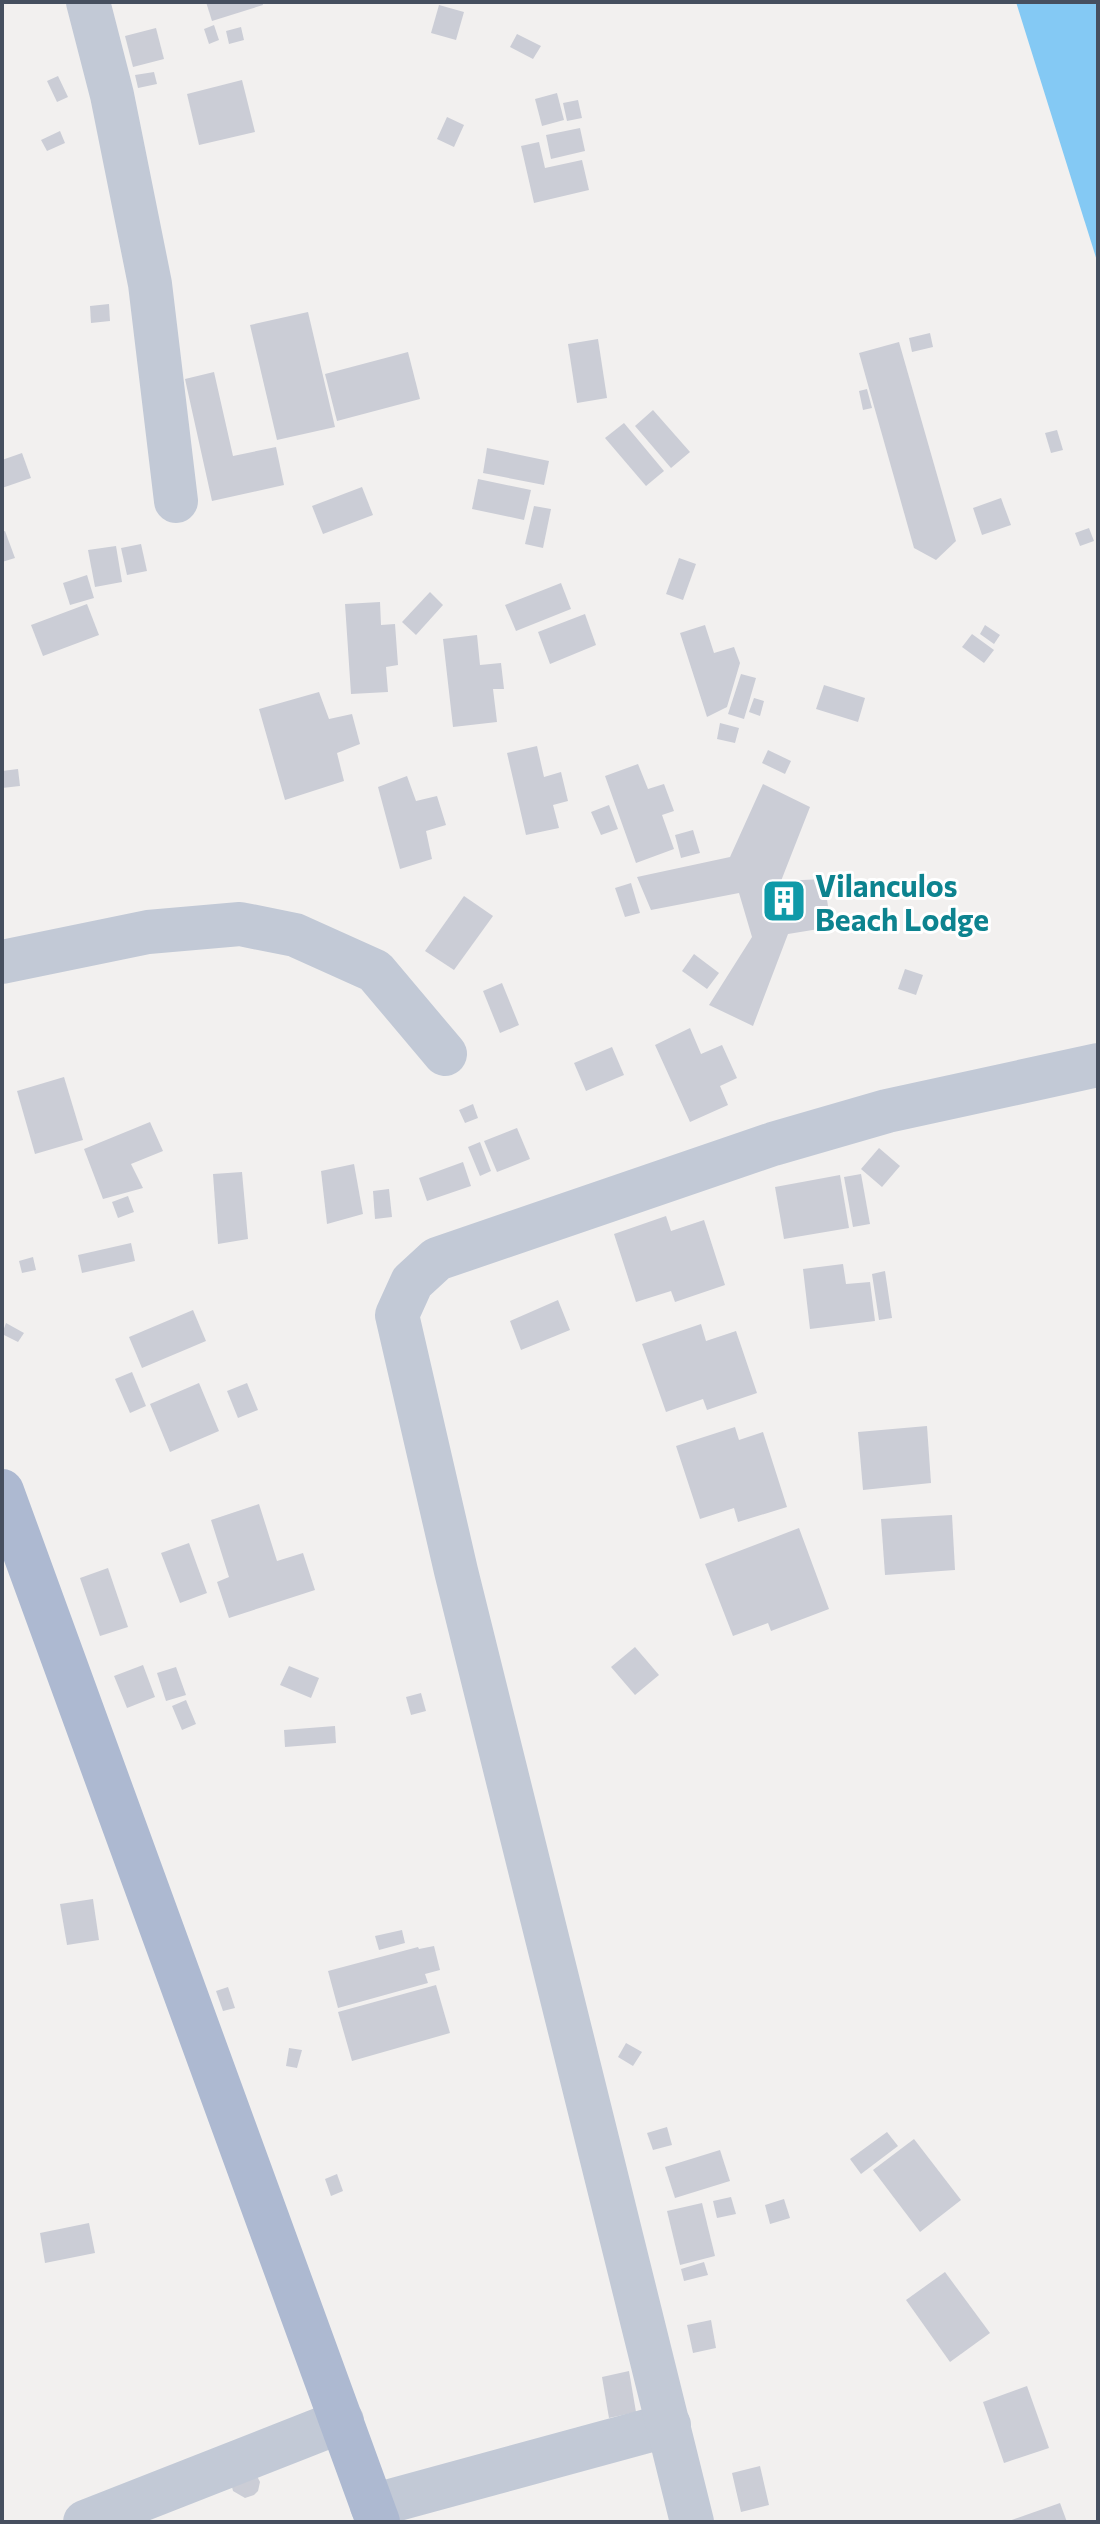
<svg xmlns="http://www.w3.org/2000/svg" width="1100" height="2524" font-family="Commissioner,sans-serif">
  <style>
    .water { fill: #84c9f4 }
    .building { fill: #cbcdd6 }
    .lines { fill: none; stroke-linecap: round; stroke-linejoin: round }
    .minor { stroke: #c2c9d6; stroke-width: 44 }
    .major { stroke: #adb9d1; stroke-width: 44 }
    .labels { text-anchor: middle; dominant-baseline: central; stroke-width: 6; stroke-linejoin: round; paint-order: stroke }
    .culture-label { font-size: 30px; font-weight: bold; fill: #0d838f; stroke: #fff; text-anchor: start }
  </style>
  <rect width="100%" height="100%" fill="#f2f0ef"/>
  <polygon class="water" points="1016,2 1098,2 1098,264"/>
  <g class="building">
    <polygon points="206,2 262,2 263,5 212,21"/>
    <polygon points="439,5 464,12 456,40 431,33"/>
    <polygon points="214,25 219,40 209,44 204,29"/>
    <polygon points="241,27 244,40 229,44 226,31"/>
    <polygon points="156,28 164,59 133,67 125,36"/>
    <polygon points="517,34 541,46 533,59 510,47"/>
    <polygon points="154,72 157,84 138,88 135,75"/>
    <polygon points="58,76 68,97 57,102 47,81"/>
    <polygon points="242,80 255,132 199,145 187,94"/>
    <polygon points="557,93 564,120 542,126 535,99"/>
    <polygon points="578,100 582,118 567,121 563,103"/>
    <polygon points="447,117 464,125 454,147 437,139"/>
    <polygon points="580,128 585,151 551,159 546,135"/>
    <polygon points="60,131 65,143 47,151 41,140"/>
    <polygon points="539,142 545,168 582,160 589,190 534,203 521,146"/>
    <polygon points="109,304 110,321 91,323 90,306"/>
    <polygon points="308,312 335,427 277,440 250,325"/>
    <polygon points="930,333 933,347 912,352 909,338"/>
    <polygon points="598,339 607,398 577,403 568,344"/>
    <polygon points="899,342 956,541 936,560 914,548 859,353"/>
    <polygon points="408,352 420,399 337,421 325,374"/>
    <polygon points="214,372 233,456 276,447 284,485 212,501 185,379"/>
    <polygon points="867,389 872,408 863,410 859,391"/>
    <polygon points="653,410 690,452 671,468 635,426"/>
    <polygon points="624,423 664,471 646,486 605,438"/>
    <polygon points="1057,430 1063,450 1051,453 1045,433"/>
    <polygon points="487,448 549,461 544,485 483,473"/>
    <polygon points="22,453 31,478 2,488 2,460"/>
    <polygon points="478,479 531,490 524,520 472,509"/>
    <polygon points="362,487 373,515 323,534 312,506"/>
    <polygon points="1001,498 1011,525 982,535 973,508"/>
    <polygon points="534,506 551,509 543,548 525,544"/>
    <polygon points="1089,528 1094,541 1080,546 1075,533"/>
    <polygon points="5,531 15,558 2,562 2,532"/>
    <polygon points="141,544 147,571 127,575 121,548"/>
    <polygon points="116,546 122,582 95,587 88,550"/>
    <polygon points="679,558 696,564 683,600 666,594"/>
    <polygon points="87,575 94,598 70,605 63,583"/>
    <polygon points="561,583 571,609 516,631 505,605"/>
    <polygon points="430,592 443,605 416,635 402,622"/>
    <polygon points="380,602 381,625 395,624 398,665 386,667 388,692 351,694 345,604"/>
    <polygon points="87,604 99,635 43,656 31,625"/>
    <polygon points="585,614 596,645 550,664 538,632"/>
    <polygon points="705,625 714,653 734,647 740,663 727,707 707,717 680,633"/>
    <polygon points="985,625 1000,635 994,644 980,634"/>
    <polygon points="972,634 994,650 984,663 962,647"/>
    <polygon points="477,635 480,665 501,663 504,689 493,689 497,722 453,727 443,639"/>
    <polygon points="741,674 756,678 744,719 728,714"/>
    <polygon points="824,685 865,698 858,722 816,709"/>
    <polygon points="319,692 329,719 352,714 360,744 337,753 344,781 285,800 259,709"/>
    <polygon points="754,698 764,701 760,716 749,712"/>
    <polygon points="720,723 739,728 735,743 717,739"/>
    <polygon points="537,746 544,777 561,772 568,801 553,805 559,828 526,835 507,753"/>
    <polygon points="768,750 791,761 785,774 762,763"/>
    <polygon points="638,764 648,789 664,784 674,811 662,815 674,849 636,863 605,776"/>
    <polygon points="18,769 20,786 2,788 2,771"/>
    <polygon points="407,776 416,801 437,796 446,825 426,831 432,859 400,869 378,787"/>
    <polygon points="763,784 810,807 781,881 824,879 831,927 788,934 753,1026 709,1005 752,937 739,893 651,910 637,877 730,857"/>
    <polygon points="609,805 618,829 601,835 591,812"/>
    <polygon points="693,830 700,853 681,858 675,835"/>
    <polygon points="631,883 640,913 625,917 615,888"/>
    <polygon points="464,896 493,916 454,970 425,951"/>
    <polygon points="694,954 719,973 707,989 682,971"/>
    <polygon points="905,969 923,975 916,995 898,989"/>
    <polygon points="502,983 519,1025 500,1033 483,991"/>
    <polygon points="690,1028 701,1054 722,1045 737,1078 720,1086 728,1105 690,1122 655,1045"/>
    <polygon points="612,1047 624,1075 586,1091 574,1063"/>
    <polygon points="64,1077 83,1140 35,1154 17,1091"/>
    <polygon points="473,1104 478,1118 465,1123 459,1110"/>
    <polygon points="150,1122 163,1151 131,1164 143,1188 103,1199 84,1149"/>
    <polygon points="517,1128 530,1159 497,1172 484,1141"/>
    <polygon points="480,1142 491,1171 480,1176 468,1147"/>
    <polygon points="879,1148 900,1166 882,1187 861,1169"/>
    <polygon points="463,1162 471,1186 427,1201 419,1178"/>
    <polygon points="354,1164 363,1214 327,1224 321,1171"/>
    <polygon points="242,1172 248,1239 218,1244 213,1174"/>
    <polygon points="861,1174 870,1224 853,1227 844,1177"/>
    <polygon points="840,1175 849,1228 784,1239 775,1187"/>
    <polygon points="389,1189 392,1217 375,1219 373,1191"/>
    <polygon points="128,1196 134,1212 118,1218 112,1202"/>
    <polygon points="666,1216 671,1231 704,1220 725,1285 675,1302 671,1291 636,1302 614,1234"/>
    <polygon points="131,1243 135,1261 82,1273 78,1255"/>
    <polygon points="33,1257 36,1270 22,1273 19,1261"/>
    <polygon points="843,1264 846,1284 870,1282 875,1321 810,1329 803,1269"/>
    <polygon points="885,1271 892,1318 879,1320 872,1274"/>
    <polygon points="558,1300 570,1330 521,1350 510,1321"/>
    <polygon points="193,1310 206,1341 142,1368 129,1337"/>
    <polygon points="6,1323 24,1333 18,1342 2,1334"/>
    <polygon points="701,1324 706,1341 736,1331 757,1393 707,1410 703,1399 666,1412 642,1344"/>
    <polygon points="132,1372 146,1406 130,1413 115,1379"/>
    <polygon points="199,1383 219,1431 170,1452 150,1404"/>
    <polygon points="247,1383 258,1410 238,1418 227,1391"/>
    <polygon points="927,1426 931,1483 863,1490 858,1432"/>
    <polygon points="735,1427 739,1440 763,1432 787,1507 738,1522 734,1508 700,1519 676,1446"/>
    <polygon points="259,1504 277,1561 303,1553 315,1590 229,1618 217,1582 229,1577 211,1520"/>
    <polygon points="952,1515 955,1570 885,1575 881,1519"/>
    <polygon points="799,1528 829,1609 771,1631 768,1623 733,1636 705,1564"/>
    <polygon points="189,1543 207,1593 180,1603 161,1553"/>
    <polygon points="108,1568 128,1627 100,1636 80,1578"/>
    <polygon points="635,1647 659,1675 635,1695 611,1667"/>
    <polygon points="143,1665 155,1697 127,1708 114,1676"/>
    <polygon points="289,1666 319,1678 311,1698 280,1685"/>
    <polygon points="176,1667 186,1695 166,1701 157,1673"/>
    <polygon points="421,1693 426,1711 411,1715 406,1697"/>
    <polygon points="186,1700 196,1724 182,1730 172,1706"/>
    <polygon points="335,1726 336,1743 285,1747 284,1730"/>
    <polygon points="93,1899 99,1940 67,1945 60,1904"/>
    <polygon points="402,1930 405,1943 379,1950 375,1936"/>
    <polygon points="434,1946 440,1970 425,1974 428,1983 338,2008 328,1971 418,1947 419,1949"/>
    <polygon points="436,1985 450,2033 352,2061 338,2012"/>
    <polygon points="228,1987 235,2008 223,2011 216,1991"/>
    <polygon points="626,2043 642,2052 633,2066 618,2057"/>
    <polygon points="289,2048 302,2050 297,2068 286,2066"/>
    <polygon points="667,2127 672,2145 653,2150 647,2133"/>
    <polygon points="887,2132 898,2146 861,2174 850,2159"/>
    <polygon points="914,2139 961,2200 920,2232 873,2170"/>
    <polygon points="720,2150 730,2181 675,2198 665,2167"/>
    <polygon points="337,2174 343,2191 331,2196 325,2179"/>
    <polygon points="731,2197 736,2214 717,2218 713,2201"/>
    <polygon points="784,2199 790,2218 770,2224 765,2205"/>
    <polygon points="702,2203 715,2256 680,2265 667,2211"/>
    <polygon points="89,2223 95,2253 45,2263 40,2233"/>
    <polygon points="704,2262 708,2275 684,2281 681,2269"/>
    <polygon points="945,2272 990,2333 950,2362 906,2300"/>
    <polygon points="711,2320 716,2348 693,2353 687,2325"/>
    <polygon points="629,2371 636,2412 609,2418 602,2377"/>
    <polygon points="1027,2386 1049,2448 1004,2463 983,2402"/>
    <polygon points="760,2466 769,2505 741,2512 732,2473"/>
    <polygon points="256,2474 260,2482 258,2491 254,2495 245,2498 233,2491 232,2487"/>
    <polygon points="1060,2503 1067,2522 1006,2522"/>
  </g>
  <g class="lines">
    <g class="minor">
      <polyline points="88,2 112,95 150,284 176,501"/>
      <polyline points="2,962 148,932 240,924 295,935 375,971 445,1054"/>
      <polyline points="372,2506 669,2425"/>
      <polyline points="85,2522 342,2421"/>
      <polyline points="692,2522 456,1571 397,1315 412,1282 437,1259 773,1144 887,1111 1098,1065"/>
    </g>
    <polyline class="major" points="2,1491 378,2522"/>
  </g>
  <defs>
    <g id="building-square" transform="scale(2.3)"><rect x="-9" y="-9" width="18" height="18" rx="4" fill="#0f9aa8" stroke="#fff"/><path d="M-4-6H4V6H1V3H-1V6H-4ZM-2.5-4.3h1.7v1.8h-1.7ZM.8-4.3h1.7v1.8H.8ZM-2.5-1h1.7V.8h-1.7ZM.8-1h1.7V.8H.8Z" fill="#fff"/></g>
  </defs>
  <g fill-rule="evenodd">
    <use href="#building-square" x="784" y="901"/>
  </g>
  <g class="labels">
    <g class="culture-label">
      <text x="815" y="884">Vilanculos<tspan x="815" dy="34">Beach Lodge</tspan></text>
    </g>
  </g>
  <rect width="1100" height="2524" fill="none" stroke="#464f5f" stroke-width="8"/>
</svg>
